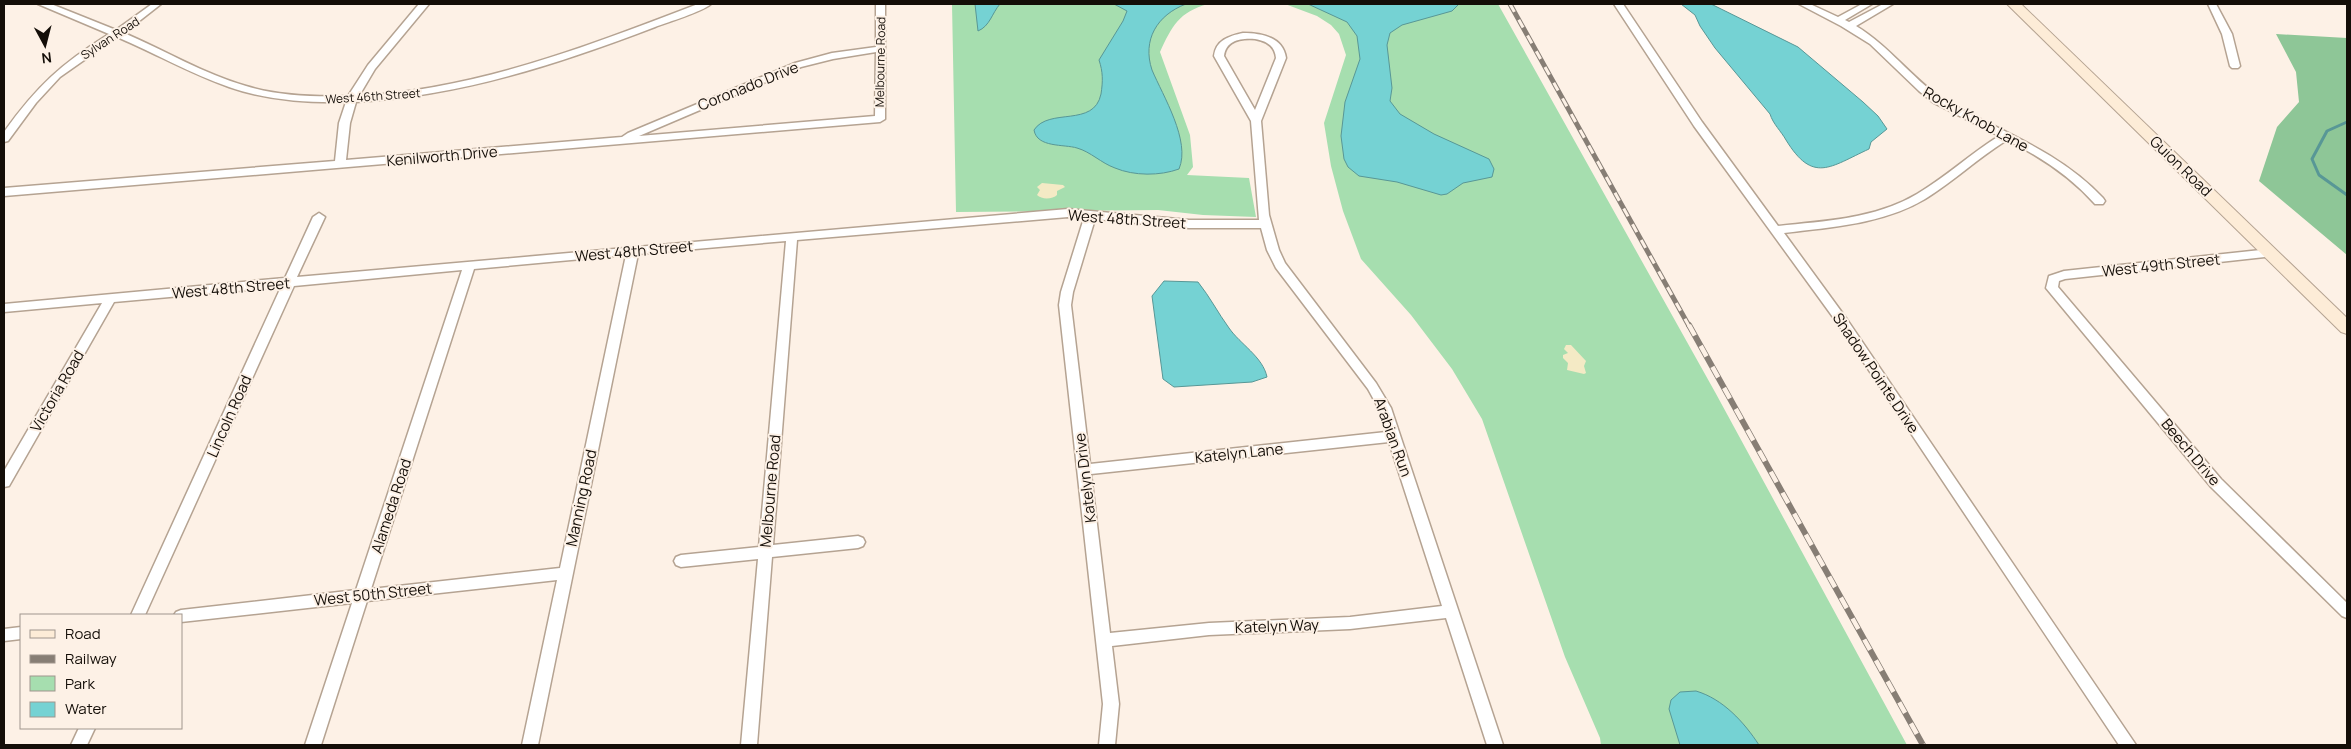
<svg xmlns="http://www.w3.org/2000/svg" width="2351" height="749" font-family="Manrope,sans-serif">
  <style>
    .green { fill: #a6deaf }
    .forest { fill: #8ec697 }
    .sand { fill: #f4eac5 }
    .water { fill: #75d2d3; stroke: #589796 }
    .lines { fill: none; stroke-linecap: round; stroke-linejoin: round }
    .stream { stroke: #589796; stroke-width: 3 }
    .street-casing { stroke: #b5a392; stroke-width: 3 }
    .secondary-casing { stroke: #b5a392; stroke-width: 2 }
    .street { fill: #fff; fill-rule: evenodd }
    .secondary { fill: #fdecd7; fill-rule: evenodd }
    .rail-far1-casing { stroke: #877e75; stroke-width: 5 }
    .rail-casing { stroke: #877e75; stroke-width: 6 }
    .rail-far1 { stroke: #fdf1e6; stroke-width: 3; stroke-dasharray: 9; stroke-linecap: butt }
    .rail { stroke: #fdf1e6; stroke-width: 4.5; stroke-dasharray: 12; stroke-linecap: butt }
    .labels { text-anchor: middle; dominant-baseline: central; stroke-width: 4; stroke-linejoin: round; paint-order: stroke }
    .far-street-label { font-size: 12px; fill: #140e08; stroke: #fdf1e6 }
    .street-label { font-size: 15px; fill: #140e08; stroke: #fdf1e6 }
  </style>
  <rect width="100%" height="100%" fill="#fdf1e6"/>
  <g class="green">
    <path d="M952,4H1208C1179,12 1172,26 1160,52L1190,135L1193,167L1187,175L1249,178L1256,217L1203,215L1158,210L956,212Z"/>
    <polygon points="1285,4 1498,4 1715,392 1907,745 1601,745 1600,738 1565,657 1482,419 1452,369 1411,315 1361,259 1343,211 1331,166 1324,123 1346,55 1339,34 1331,25 1317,16"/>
  </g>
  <polygon class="forest" points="2276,34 2347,38 2347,255 2259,181 2277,127 2299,102 2296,72"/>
  <g class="sand">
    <path d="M1042,183L1063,185L1065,187L1057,191V195C1053,199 1042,200 1037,195L1040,190L1037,187Z"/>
    <polygon points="1566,345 1571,345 1586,361 1584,366 1586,373 1584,374 1567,370 1568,363 1563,358 1563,355 1568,353 1564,349"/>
  </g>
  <g class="water">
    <path d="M975,4H1000C992,13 990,26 978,31Z"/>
    <path d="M1114,4H1186C1157,15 1142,40 1152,70C1163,96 1191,141 1179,169C1160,176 1134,176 1115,168C1101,163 1091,152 1077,148C1064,144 1037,148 1034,130C1049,107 1094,128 1101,94C1103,81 1103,72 1099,60L1123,21L1127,11Z"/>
    <polygon points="1308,4 1459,4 1452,11 1402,25 1390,33 1387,45 1392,88 1390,101 1400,114 1434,134 1489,159 1494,169 1492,177 1463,183 1447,194 1441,195 1397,182 1359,176 1348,167 1344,159 1341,136 1345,102 1360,59 1357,36 1347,22"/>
    <path d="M1681,4H1711L1798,47L1863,102L1878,116L1887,129L1871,142L1869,149C1830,167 1813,184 1786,140C1781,131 1773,124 1770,114L1715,48L1700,26L1695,15Z"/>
    <path d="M1164,281L1198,282C1210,297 1218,313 1229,328C1240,344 1263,357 1267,377L1252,382L1174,387L1163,379L1152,296Z"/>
    <path d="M1696,691C1723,699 1744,722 1759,745H1680L1669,709L1671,700L1680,692Z"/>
  </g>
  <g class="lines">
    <polyline class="stream" points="2347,122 2327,131 2312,159 2319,175 2347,195"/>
    <g class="street-casing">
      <g id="street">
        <path d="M38,4H51L116,30L152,4H161L124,33C164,50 204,74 246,86C279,96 314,97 348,96L368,65L419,4H429L375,69L359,96C478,89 588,46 698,4H711C702,12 668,22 655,27C558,64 461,96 356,102L350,123L346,160L622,137L628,133L795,63L832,53L876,47V4H885V119L880,122L4,196V188L335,161L339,123L346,102C307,103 266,100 229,87C191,74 155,53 117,37L60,77L36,103L8,141L4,142V132C37,86 61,64 109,34ZM876,52L875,116L639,136L801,67L833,59Z"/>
        <path d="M1614,4H1623L1702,122L1778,226C1825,221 1875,219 1917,194C1946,177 1970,154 1999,136L1934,103L1919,91L1870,44L1841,26L1799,4H1810L1838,17L1862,4H1872L1845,20L1849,22L1883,4H1893L1856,26C1889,46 1911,77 1942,99C1997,130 2058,150 2103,198L2105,201L2103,204H2095C2070,176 2041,157 2007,140C1978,158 1954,181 1925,199C1883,224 1832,227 1784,233L1846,318L2136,745H2119L1838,324L1694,126Z"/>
        <polygon points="2208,4 2216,4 2232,34 2240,66 2238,68 2232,68 2230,66 2222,34"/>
        <path d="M1243,33C1261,33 1283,37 1286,58L1261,121L1269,215L1279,250L1285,263L1376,383L1391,408L1503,745H1487L1446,618L1350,629L1209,635L1112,646L1119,704L1115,745H1099L1103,704L1059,305L1061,292L1084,218L1068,217L797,240L773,545L858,536L863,538L865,542L863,546L858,548L772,557L757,745H741L758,559L681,567L676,565L674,561L676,557L681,555L759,547L786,241L638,254L538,745H522L557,580L367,601L321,745H305L352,603L181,622V615H174L176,612L181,610L356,590L462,270L294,286L145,615H131L281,287L114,302L9,486L4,487V471L102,303L4,312V304L285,278L313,217L319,213L325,217L297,277L1068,209L1189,220H1259L1251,121L1214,56C1216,40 1229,36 1243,33ZM1255,39C1267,41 1275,46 1276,58L1255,110L1224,56C1226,40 1241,38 1255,39ZM1095,219L1189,228H1261L1267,250L1276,268L1368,389L1379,409L1386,432L1090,464L1071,305L1073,292ZM626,255L560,568L371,589L474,269ZM1389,442L1442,606L1350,617L1209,623L1110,633L1091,474Z"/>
        <polygon points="2270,249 2276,253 2274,256 2065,279 2059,281 2058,287 2221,479 2347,603 2347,618 2342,616 2211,487 2046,288 2049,276 2064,271"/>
        <polygon points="21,627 21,639 4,641 4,629"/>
        <polygon points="79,728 95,728 87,745 71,745"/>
      </g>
    </g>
    <g class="secondary-casing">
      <polygon id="secondary" points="2007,4 2021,4 2347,318 2347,334 2341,332"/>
    </g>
    <use href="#street" class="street"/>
    <use href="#secondary" class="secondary"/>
    <g class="rail-far1-casing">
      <polyline id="rail-far1" points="1510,4 1689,326"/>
    </g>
    <g class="rail-casing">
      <polyline id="rail" points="1689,325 1923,745"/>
    </g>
    <use href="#rail-far1" class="rail-far1"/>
    <use href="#rail" class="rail"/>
  </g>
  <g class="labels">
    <g class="far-street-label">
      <text transform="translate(110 38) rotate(-33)">Sylvan Road</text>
      <text transform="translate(880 62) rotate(-89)">Melbourne Road</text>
      <text transform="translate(373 96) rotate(-4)">West 46th Street</text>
    </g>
    <g class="street-label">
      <text transform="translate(748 86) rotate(-22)">Coronado Drive</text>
      <text transform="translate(1976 119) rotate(29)">Rocky Knob Lane</text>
      <text transform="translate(442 156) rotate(-5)">Kenilworth Drive</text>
      <text transform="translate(2181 166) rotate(44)">Guion Road</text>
      <text transform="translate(1127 219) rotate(4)">West 48th Street</text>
      <text transform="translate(634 251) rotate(-5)">West 48th Street</text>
      <text transform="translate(2161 265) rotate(-6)">West 49th Street</text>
      <text transform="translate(231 288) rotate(-5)">West 48th Street</text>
      <text transform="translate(1876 373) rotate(56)">Shadow Pointe Drive</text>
      <text transform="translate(57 391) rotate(-60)">Victoria Road</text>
      <text transform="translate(229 416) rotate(-66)">Lincoln Road</text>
      <text transform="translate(1393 437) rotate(70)">Arabian Run</text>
      <text transform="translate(2191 452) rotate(50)">Beech Drive</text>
      <text transform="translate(1239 453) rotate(-6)">Katelyn Lane</text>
      <text transform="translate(1085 478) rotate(-97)">Katelyn Drive</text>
      <text transform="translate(770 491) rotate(-85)">Melbourne Road</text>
      <text transform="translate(581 498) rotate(-78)">Manning Road</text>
      <text transform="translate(391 506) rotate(-72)">Alameda Road</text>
      <text transform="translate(373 594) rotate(-6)">West 50th Street</text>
      <text transform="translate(1277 626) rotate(-2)">Katelyn Way</text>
    </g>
  </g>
  <rect width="2351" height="749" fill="none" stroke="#140e08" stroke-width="10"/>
  <rect x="20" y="614" width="162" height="115" fill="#fdf1e6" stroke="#a0968d"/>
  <rect x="30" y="630" width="25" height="8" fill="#fdecd7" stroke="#a0968d"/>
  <text x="65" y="639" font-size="15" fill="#140e08">Road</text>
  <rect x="30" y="655" width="25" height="8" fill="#877e75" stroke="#a0968d"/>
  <text x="65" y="664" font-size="15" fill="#140e08">Railway</text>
  <rect x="30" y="676" width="25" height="15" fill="#a6deaf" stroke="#a0968d"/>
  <text x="65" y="689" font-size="15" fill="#140e08">Park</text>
  <rect x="30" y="702" width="25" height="15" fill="#75d2d3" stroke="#a0968d"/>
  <text x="65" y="714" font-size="15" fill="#140e08">Water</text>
  <g transform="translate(45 45) rotate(173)" stroke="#fdf1e6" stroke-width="4" paint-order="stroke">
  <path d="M0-4L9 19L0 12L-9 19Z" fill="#140e08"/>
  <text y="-8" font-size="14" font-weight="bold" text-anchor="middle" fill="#140e08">N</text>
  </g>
</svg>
